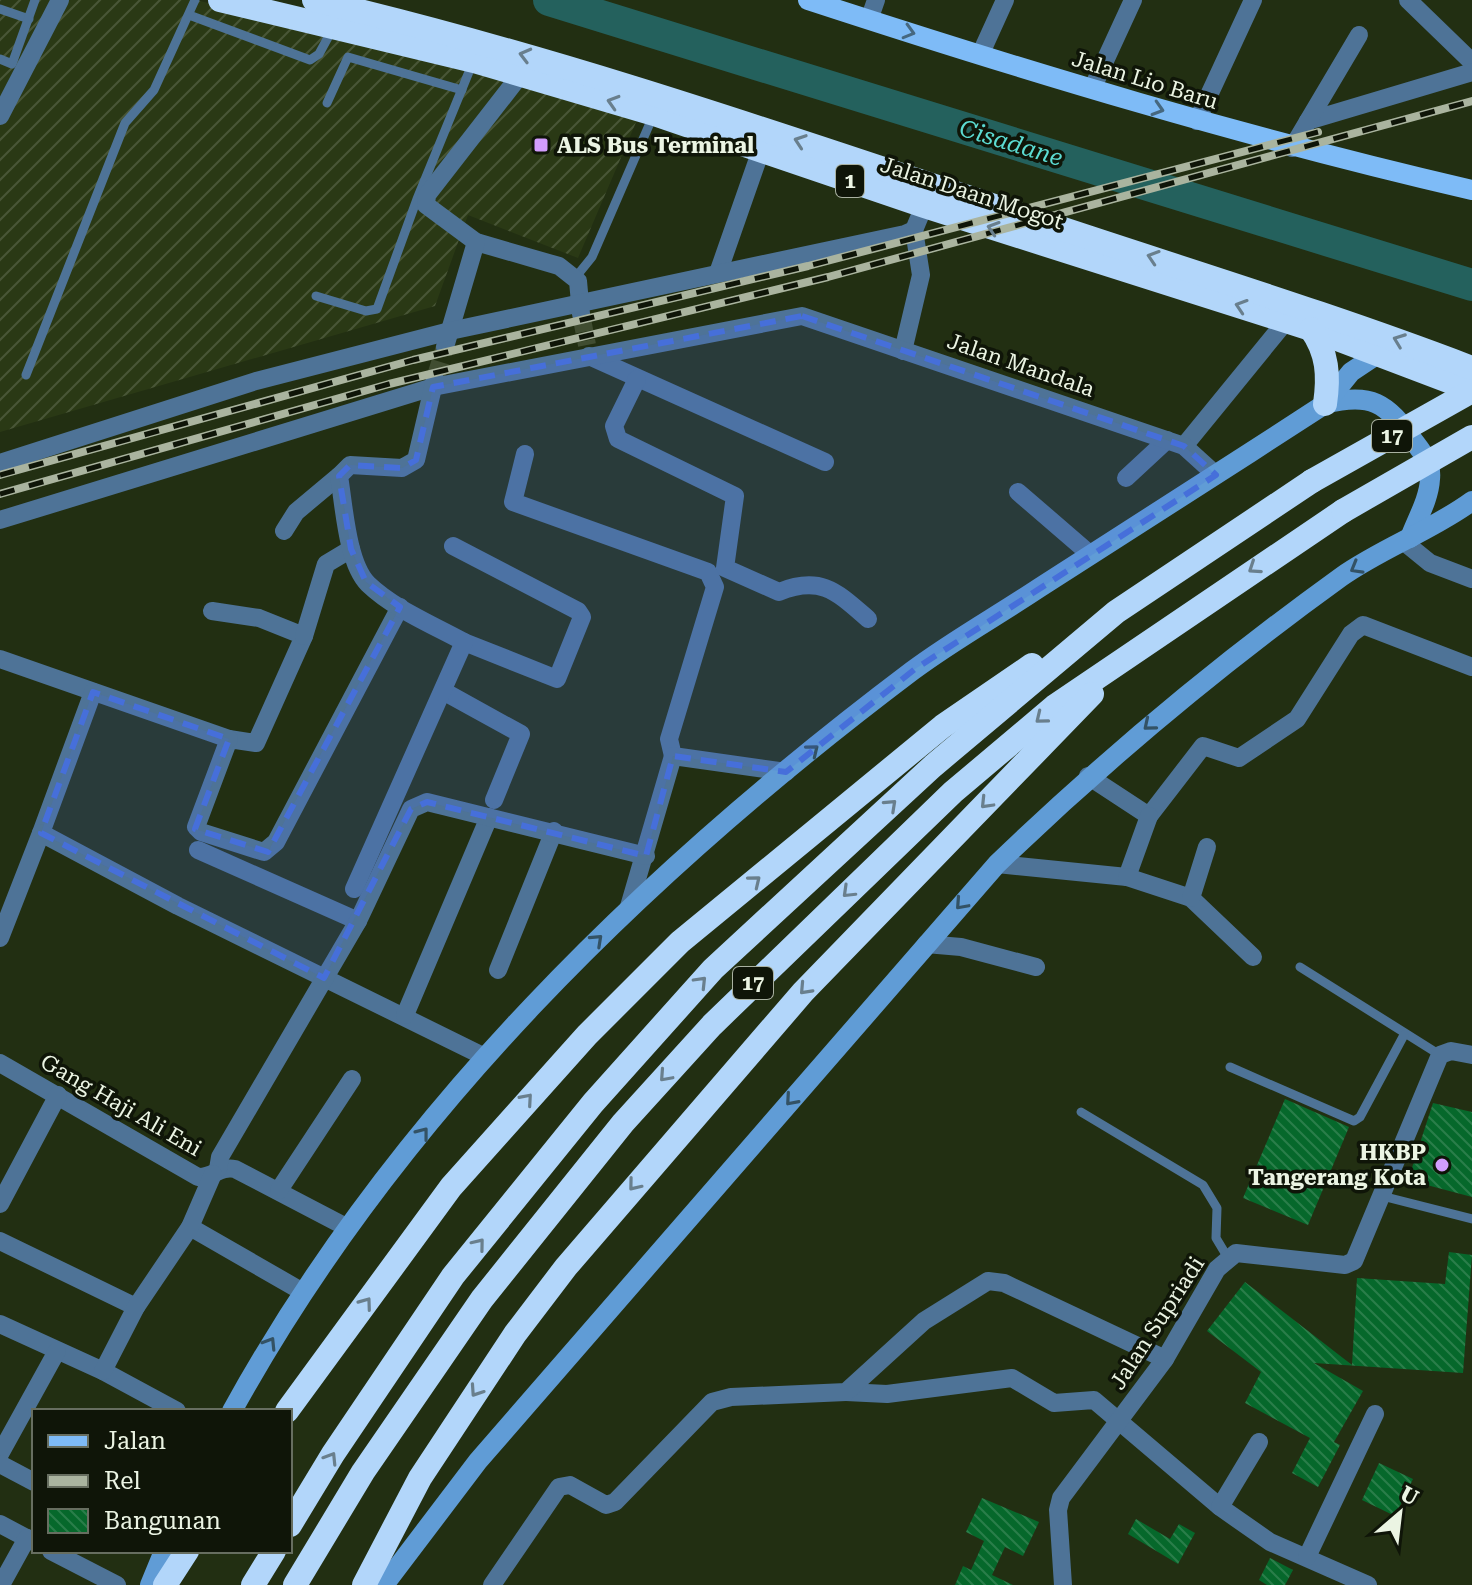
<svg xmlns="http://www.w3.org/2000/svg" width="1472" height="1585" font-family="'Roboto Serif',serif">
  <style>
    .industrial { fill: url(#industrial-furrows) }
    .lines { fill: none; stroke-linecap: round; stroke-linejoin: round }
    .river { stroke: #24615d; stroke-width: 32 }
    .building { fill: url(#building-back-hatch) }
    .street-tunnel { stroke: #404d31; stroke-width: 18; stroke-dasharray: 18 9; stroke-linecap: butt }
    .lane { stroke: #4e7397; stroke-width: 9 }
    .street { stroke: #4e7397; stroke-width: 18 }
    .secondary { stroke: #609cd6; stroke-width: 20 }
    .primary { stroke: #7ebbf7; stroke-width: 20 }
    .highway { stroke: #b2d6fa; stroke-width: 24 }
    .rail-casing { stroke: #aab49f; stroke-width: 8 }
    .rail { stroke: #0f1508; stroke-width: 5; stroke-dasharray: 15; stroke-linecap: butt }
    .highway-bridge { stroke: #b2d6fa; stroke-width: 24 }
    .oneway { stroke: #466880 }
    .oneway2 { stroke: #697f8d }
    .oneway3 { stroke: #335265 }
    .marked { fill: #466fda; fill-opacity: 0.2; stroke: #466fda; stroke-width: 6; stroke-dasharray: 16 10; stroke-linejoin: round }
    .poi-dot { fill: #d29dfd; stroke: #0f1508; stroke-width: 3 }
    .labels { text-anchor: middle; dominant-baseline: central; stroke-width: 7; stroke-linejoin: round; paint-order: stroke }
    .shield { fill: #0f1508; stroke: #a9b1a1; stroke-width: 2 }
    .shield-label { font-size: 20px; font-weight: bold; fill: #ebf4e3 }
    .street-label { font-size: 22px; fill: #ebf4e3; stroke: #0f1508 }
    .poi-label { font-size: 22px; font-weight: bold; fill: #ebf4e3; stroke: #0f1508; text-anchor: start }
    .water-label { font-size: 24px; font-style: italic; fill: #5cdbd2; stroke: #0f1508 }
  </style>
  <defs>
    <pattern id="industrial-furrows" width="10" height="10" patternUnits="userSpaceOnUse" patternTransform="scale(2)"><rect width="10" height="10" fill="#2a3915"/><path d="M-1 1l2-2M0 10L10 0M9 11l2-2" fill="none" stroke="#495637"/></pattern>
    <pattern id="building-back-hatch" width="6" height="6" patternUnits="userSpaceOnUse" patternTransform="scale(2)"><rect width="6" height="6" fill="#06682b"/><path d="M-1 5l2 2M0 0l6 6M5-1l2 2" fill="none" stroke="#2a7e4a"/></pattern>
  </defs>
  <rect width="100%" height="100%" fill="#222f12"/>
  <polygon class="industrial" points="0,0 196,0 494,74 637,120 578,258 468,215 435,306 0,432"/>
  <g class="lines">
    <polyline class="river" points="549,0 1472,285"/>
  </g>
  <g class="building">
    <polygon points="1285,1099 1349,1127 1308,1225 1243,1198"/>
    <polygon points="1433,1103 1472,1112 1472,1197 1408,1180"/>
    <polygon points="1449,1252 1472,1255 1463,1373 1314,1363 1363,1391 1334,1442 1340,1445 1318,1487 1292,1473 1310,1438 1245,1403 1261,1372 1207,1331 1245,1282 1352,1365 1357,1278 1445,1284"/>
    <polygon points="1379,1463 1413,1479 1395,1516 1362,1500"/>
    <polygon points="982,1498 1039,1522 1023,1556 1005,1547 992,1575 1013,1585 955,1585 963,1566 971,1570 984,1541 966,1532"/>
    <polygon points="1136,1519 1170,1539 1179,1524 1195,1533 1178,1564 1128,1534"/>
    <polygon points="1270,1558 1293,1570 1285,1585 1267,1585 1259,1580"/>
  </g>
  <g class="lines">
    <g class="street-tunnel">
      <polyline points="581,314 587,345"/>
      <polyline points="435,379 445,347"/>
    </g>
    <g class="lane">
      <polyline points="0,9 29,19"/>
      <polyline points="189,15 310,60 319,54 332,30"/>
      <polyline points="0,59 12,64 35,0"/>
      <polyline points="327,103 348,57 462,90"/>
      <polyline points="575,278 592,257 653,116"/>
      <polyline points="316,296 366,311 377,309 417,199 473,62"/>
      <polyline points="26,375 125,123 154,90 195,0"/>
      <polyline points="1300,967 1440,1055"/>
      <polyline points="1230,1067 1354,1121 1360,1117 1404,1035"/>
      <polyline points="1081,1112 1203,1185 1217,1208 1216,1238 1228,1258"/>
      <polyline points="1382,1196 1472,1219"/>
    </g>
    <g class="street">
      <polyline points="1408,0 1472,62"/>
      <polyline points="869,20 876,0"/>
      <polyline points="981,53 1005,0"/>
      <polyline points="521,74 427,195 426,205 476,242 559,266 578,281 581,314"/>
      <polyline points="1092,89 1133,0"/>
      <polyline points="0,116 60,0"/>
      <polyline points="1197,121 1253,0"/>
      <polyline points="1308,121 1472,72"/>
      <polyline points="1292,148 1359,35"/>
      <polyline points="718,273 761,150"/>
      <polyline points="445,347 476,242"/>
      <polyline points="903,351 921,275 914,230"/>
      <polyline points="589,356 825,462"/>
      <path d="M637,379L614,426L618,439L735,496L725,568L779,592C821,575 837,592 868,619"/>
      <polyline points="1184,446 1286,321"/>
      <polyline points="525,454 513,502 708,572 715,587 669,739 673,756 786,772"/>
      <polyline points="0,463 256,381 450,331 905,234 914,230 924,206"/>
      <polyline points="1126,478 1167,440"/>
      <polyline points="1018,492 1091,555"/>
      <polyline points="0,520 433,387 802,316 1184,446 1216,475"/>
      <polyline points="284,531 296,512 339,476"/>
      <polyline points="1403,541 1430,563 1472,579"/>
      <polyline points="453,546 578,611 582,617 557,679 464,642"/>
      <polyline points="212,611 259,618 304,636 256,743 229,739 196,827 201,832 264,852 276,842 400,607"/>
      <polyline points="304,636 326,564 351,549"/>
      <polyline points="0,659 229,739"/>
      <polyline points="443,691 521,734 494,800"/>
      <polyline points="1088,776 1149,816 1203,746 1239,758 1297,719 1351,634 1363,625 1472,667"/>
      <polyline points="41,833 93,692"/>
      <polyline points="198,850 358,921"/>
      <polyline points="997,864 1127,877 1149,816"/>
      <polyline points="1127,877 1191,898 1253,957"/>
      <path d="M354,889L464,642C433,625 394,609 368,584C347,563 344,505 339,476L350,465L402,468L416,460L435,379"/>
      <polyline points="1191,898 1207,847"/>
      <polyline points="628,910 673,756"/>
      <polyline points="0,938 41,833 178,906 485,1057"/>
      <polyline points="926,944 961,947 1036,967"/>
      <polyline points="498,970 554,831"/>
      <polyline points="405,1015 489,817"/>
      <path d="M0,1063L198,1177C213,1178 219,1166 235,1169L348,1228"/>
      <polyline points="218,1169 220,1157 358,921 411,809 427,802 646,856"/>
      <polyline points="279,1190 352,1079"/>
      <polyline points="0,1204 58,1095"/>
      <polyline points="190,1227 303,1292"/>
      <polyline points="0,1241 136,1307"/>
      <polyline points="0,1324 103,1371 177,1411"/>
      <polyline points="103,1371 136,1307 190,1227 213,1174"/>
      <polyline points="846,1392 887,1394 1012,1378 1054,1403 1094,1400 1220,1507"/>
      <polyline points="1259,1442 1220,1507 1270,1542 1368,1585"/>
      <polyline points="0,1454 57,1351"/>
      <polyline points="0,1464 34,1482"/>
      <polyline points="0,1524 34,1542"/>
      <polyline points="51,1551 117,1585"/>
      <polyline points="1307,1557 1375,1414"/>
      <polyline points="1,1585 27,1538"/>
      <polyline points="492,1585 559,1487 570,1485 606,1505 615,1502 712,1402 731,1397 846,1392 924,1321 988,1281 1004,1283 1165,1359"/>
      <polyline points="1063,1585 1058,1510 1061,1498 1165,1359 1217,1269 1236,1253 1345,1265 1354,1261 1440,1055 1451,1051 1472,1055"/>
    </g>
    <g class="secondary">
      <path d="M1325,404C1371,392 1387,403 1413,440C1422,452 1432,463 1430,479C1429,499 1417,519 1410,538"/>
      <path d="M232,1411C395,1115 644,873 912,671C952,641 997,616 1039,588C1134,527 1230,466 1325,404L1351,372L1378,354"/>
      <polyline points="150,1585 164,1551"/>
      <path d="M384,1585L478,1461L997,864C1105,760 1219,665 1341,577C1382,548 1431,531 1472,501"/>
    </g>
    <path class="primary" d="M808,0C1028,72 1247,138 1472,190"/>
    <g class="highway">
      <polyline points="220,0 474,61 654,114 924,206 1311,329 1472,390"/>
      <path d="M314,0C554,56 787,137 1021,215C1172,266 1323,311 1472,368"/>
      <path d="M1311,329C1328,353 1329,376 1325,404"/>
      <polyline points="287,1411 451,1187 587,1035 680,942 943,726 1032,665"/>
      <polyline points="290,1525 333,1454 453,1276 593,1103 713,969 933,766 1116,612 1312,481"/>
      <polyline points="165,1585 187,1551"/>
      <polyline points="253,1585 274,1551"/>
      <polyline points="295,1585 363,1472 482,1299 623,1123 712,1025 953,792 1055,706 1343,511"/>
      <polyline points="364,1585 420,1478 515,1334 566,1267 803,992 1092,694"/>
    </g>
    <g class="rail-casing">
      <g id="rail">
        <polyline points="0,475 413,360 808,266 1318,132"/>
        <polyline points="0,494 389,384 828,277 1472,101"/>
      </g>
    </g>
    <use href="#rail" class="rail"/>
    <g class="highway-bridge">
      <polyline points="1312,481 1472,391"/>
      <polyline points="1343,511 1472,437"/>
    </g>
  </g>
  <defs><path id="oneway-chevron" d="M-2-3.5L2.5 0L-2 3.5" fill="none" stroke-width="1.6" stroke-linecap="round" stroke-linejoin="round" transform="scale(2)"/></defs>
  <g class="oneway">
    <use href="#oneway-chevron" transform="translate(909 32) rotate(16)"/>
    <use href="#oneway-chevron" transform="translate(1158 109) rotate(17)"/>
  </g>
  <g class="oneway2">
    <use href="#oneway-chevron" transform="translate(525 55) rotate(-165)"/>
    <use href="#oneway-chevron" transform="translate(613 102) rotate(-163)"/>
    <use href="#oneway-chevron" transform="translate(800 141) rotate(-161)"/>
    <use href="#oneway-chevron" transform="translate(993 228) rotate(-162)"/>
    <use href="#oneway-chevron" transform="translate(1153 257) rotate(-162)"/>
    <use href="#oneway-chevron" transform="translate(1241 306) rotate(-162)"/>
    <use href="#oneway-chevron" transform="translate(1399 340) rotate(-159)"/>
    <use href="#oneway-chevron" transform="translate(1254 568) rotate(146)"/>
    <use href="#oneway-chevron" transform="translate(1041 718) rotate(141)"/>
    <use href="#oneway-chevron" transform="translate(986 803) rotate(134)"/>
    <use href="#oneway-chevron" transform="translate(891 805) rotate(-43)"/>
    <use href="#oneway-chevron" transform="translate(755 881) rotate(-39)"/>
    <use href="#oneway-chevron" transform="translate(848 892) rotate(136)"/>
    <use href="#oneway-chevron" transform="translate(701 982) rotate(-46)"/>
    <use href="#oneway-chevron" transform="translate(805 989) rotate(133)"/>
    <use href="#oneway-chevron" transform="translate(665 1076) rotate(132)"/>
    <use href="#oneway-chevron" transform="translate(527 1099) rotate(-49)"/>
    <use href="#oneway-chevron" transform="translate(634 1185) rotate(129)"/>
    <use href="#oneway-chevron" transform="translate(479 1244) rotate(-51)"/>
    <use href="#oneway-chevron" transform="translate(366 1303) rotate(-54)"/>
    <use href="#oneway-chevron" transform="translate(476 1391) rotate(124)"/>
    <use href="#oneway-chevron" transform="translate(331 1458) rotate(-58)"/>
  </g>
  <g class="oneway3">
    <use href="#oneway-chevron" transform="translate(1356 568) rotate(150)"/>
    <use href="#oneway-chevron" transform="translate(1149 725) rotate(140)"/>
    <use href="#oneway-chevron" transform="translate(813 750) rotate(-39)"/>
    <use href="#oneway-chevron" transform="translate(961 904) rotate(132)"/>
    <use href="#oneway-chevron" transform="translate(597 940) rotate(-43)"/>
    <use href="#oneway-chevron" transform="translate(791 1100) rotate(131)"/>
    <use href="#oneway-chevron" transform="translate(423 1133) rotate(-52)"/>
    <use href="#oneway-chevron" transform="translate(270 1343) rotate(-58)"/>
  </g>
  <path class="marked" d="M802,316L1184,446L1216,475L915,669L786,772L673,756L646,856L427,802L411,809L324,978L41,833L93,692L229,739L195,829L268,852L400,607L366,582L351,549L339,476L350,465L402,468L416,460L433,387Z"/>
  <g class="poi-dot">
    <rect x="533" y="137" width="16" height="16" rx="4"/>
    <circle cx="1442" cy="1165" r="8"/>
  </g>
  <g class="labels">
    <g class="shield">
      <rect x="836" y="165" width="28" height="32" rx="6"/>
      <rect x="1372" y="420" width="40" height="32" rx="6"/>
      <rect x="733" y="967" width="40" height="32" rx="6"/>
    </g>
    <g class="shield-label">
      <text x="850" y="181">1</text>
      <text x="1392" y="436">17</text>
      <text x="753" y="983">17</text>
    </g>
    <g class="street-label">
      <text transform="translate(1145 80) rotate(17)">Jalan Lio Baru</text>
      <text transform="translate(972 193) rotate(18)">Jalan Daan Mogot</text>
      <text transform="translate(1021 365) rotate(19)">Jalan Mandala</text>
      <text transform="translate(121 1105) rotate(30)">Gang Haji Ali Eni</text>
      <text transform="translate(1157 1323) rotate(-57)">Jalan Supriadi</text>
    </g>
    <g class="poi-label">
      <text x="557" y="145">ALS Bus Terminal</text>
      <text x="1426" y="1152" text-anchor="end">HKBP<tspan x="1426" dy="25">Tangerang Kota</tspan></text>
    </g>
    <g class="water-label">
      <text transform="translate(1011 143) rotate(17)">Cisadane</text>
    </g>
  </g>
  <rect x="32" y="1409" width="260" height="144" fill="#0f1508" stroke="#676e60" stroke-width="2"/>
  <rect x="48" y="1435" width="40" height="12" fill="#7ebbf7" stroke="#676e60" stroke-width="2"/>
  <text x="104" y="1449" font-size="24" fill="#ebf4e3">Jalan</text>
  <rect x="48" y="1475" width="40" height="12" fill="#aab49f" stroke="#676e60" stroke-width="2"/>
  <text x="104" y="1489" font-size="24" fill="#ebf4e3">Rel</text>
  <rect x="48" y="1509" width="40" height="24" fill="url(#building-back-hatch)" stroke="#676e60" stroke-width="2"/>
  <text x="104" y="1529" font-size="24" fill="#ebf4e3">Bangunan</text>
  <g transform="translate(1400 1513) rotate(28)" stroke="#0f1508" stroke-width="6" paint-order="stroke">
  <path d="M0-6L14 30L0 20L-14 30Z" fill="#ebf4e3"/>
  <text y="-12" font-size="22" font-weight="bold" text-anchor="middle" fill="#ebf4e3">U</text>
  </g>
</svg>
